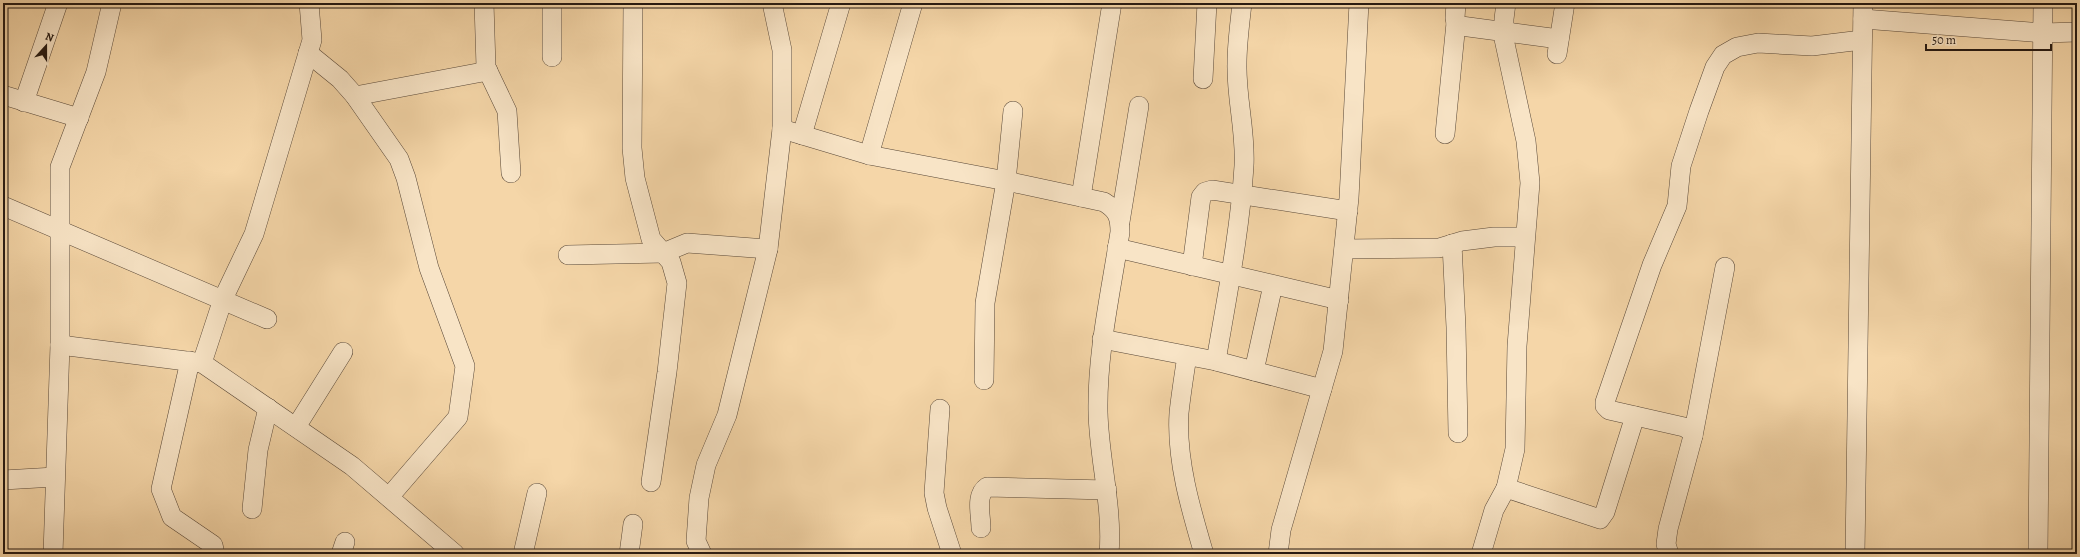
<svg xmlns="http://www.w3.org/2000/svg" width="2080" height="557" font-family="Alegreya,serif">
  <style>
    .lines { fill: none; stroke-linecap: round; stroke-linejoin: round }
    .street-casing { stroke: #594838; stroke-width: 20 }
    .street { stroke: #f8e4c6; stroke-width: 19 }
  </style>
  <rect width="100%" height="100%" fill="#f5d6a8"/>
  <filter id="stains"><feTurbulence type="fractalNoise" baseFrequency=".005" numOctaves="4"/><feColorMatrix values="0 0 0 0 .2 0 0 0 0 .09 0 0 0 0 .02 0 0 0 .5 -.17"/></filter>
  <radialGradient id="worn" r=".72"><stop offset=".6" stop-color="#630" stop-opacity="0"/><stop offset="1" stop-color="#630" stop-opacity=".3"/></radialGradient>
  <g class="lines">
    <g class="street-casing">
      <g id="street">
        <polyline points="484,3 486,67 507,111 511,173"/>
        <polyline points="552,3 552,57"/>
        <polyline points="633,3 632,148 635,178 651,239 671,262 677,283 667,372 651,482"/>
        <polyline points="1456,3 1455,18 1456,23 1461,26 1559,39"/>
        <polyline points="1863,19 2043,33 2077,32"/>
        <polyline points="308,53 340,79 355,96 399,159 406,178 429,268 465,366 458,417 389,497"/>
        <polyline points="1557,54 1565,3"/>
        <polyline points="1203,79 1207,3"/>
        <polyline points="3,95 79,118"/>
        <polyline points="355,96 488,71"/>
        <polyline points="24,102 58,3"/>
        <path d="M782,129L869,155L1006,181L1104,202C1117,210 1120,216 1120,232C1111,292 1097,351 1098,412C1099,460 1113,506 1109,554"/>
        <polyline points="1445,134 1456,23"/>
        <polyline points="802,135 841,3"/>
        <polyline points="869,155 913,3"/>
        <polyline points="1081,197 1112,3"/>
        <polyline points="3,206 267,319"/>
        <polyline points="1120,222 1139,106"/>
        <polyline points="1452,244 1456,327 1458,433"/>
        <polyline points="1117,248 1339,300"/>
        <polyline points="1344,249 1439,248 1462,241 1494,237 1525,237"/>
        <polyline points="568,255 663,253 687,243 768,249"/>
        <polyline points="1192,266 1201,197 1205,192 1212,190 1348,211"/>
        <polyline points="1102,339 1216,361 1322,389"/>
        <polyline points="60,345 202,363 352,466 455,554"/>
        <path d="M1187,356C1184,375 1181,394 1179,413C1176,460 1191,510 1204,554"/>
        <polyline points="190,361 161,489 172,517 213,545 215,554"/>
        <path d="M1216,361C1227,296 1240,231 1244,166C1246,131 1236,98 1237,63C1237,43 1240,23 1242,3"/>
        <polyline points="202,363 223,299 254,234 312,40 309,3"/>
        <polyline points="1254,371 1273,285"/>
        <polyline points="984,380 985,303 1006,181 1013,111"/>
        <polyline points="940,409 934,493 937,508 952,554"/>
        <polyline points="296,427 343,352"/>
        <polyline points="1693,436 1725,267"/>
        <polyline points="3,480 55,477"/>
        <polyline points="1506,488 1600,519 1605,512 1635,416"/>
        <polyline points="252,509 258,450 268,408"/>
        <path d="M981,528C981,515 975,495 987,487L1107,490"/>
        <polyline points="53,554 60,345 60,167 96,72 112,3"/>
        <polyline points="341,554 345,542"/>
        <polyline points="523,554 537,493"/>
        <polyline points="629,554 633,524"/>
        <polyline points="702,554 696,541 699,498 706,465 727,415 768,249 782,129 782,50 772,3"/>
        <polyline points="1278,554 1281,530 1333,351 1349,198 1359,3"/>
        <polyline points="1481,554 1494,510 1506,488 1515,449 1517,346 1530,183 1526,141 1504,39 1504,19 1506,3"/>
        <polyline points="1669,554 1666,544 1668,529 1693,436 1691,431 1684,427 1609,410 1605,406 1605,402 1652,265 1677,206 1681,166 1699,111 1715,67 1723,55 1737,47 1758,43 1812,46 1862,40"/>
        <polyline points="1855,554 1863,3"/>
        <polyline points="2038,554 2043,3"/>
      </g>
    </g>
    <use href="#street" class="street"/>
  </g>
  <rect width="2080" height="557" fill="none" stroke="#f5d6a8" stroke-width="16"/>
  <rect x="4" y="4" width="2072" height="549" fill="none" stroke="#251912" stroke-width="2"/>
  <rect x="8" y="8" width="2064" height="541" fill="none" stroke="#251912"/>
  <g transform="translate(46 46) rotate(21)" stroke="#f8e4c6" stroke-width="3" paint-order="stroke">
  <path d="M0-3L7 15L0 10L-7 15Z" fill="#251912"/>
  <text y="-6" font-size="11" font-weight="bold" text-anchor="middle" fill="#251912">N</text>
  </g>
  <path d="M1926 44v6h125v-6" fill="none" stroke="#251912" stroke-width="2"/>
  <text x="1932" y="44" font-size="12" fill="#251912" stroke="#f8e4c6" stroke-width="3" paint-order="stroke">50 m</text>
  <rect width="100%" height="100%" filter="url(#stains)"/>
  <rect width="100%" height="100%" fill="url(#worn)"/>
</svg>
